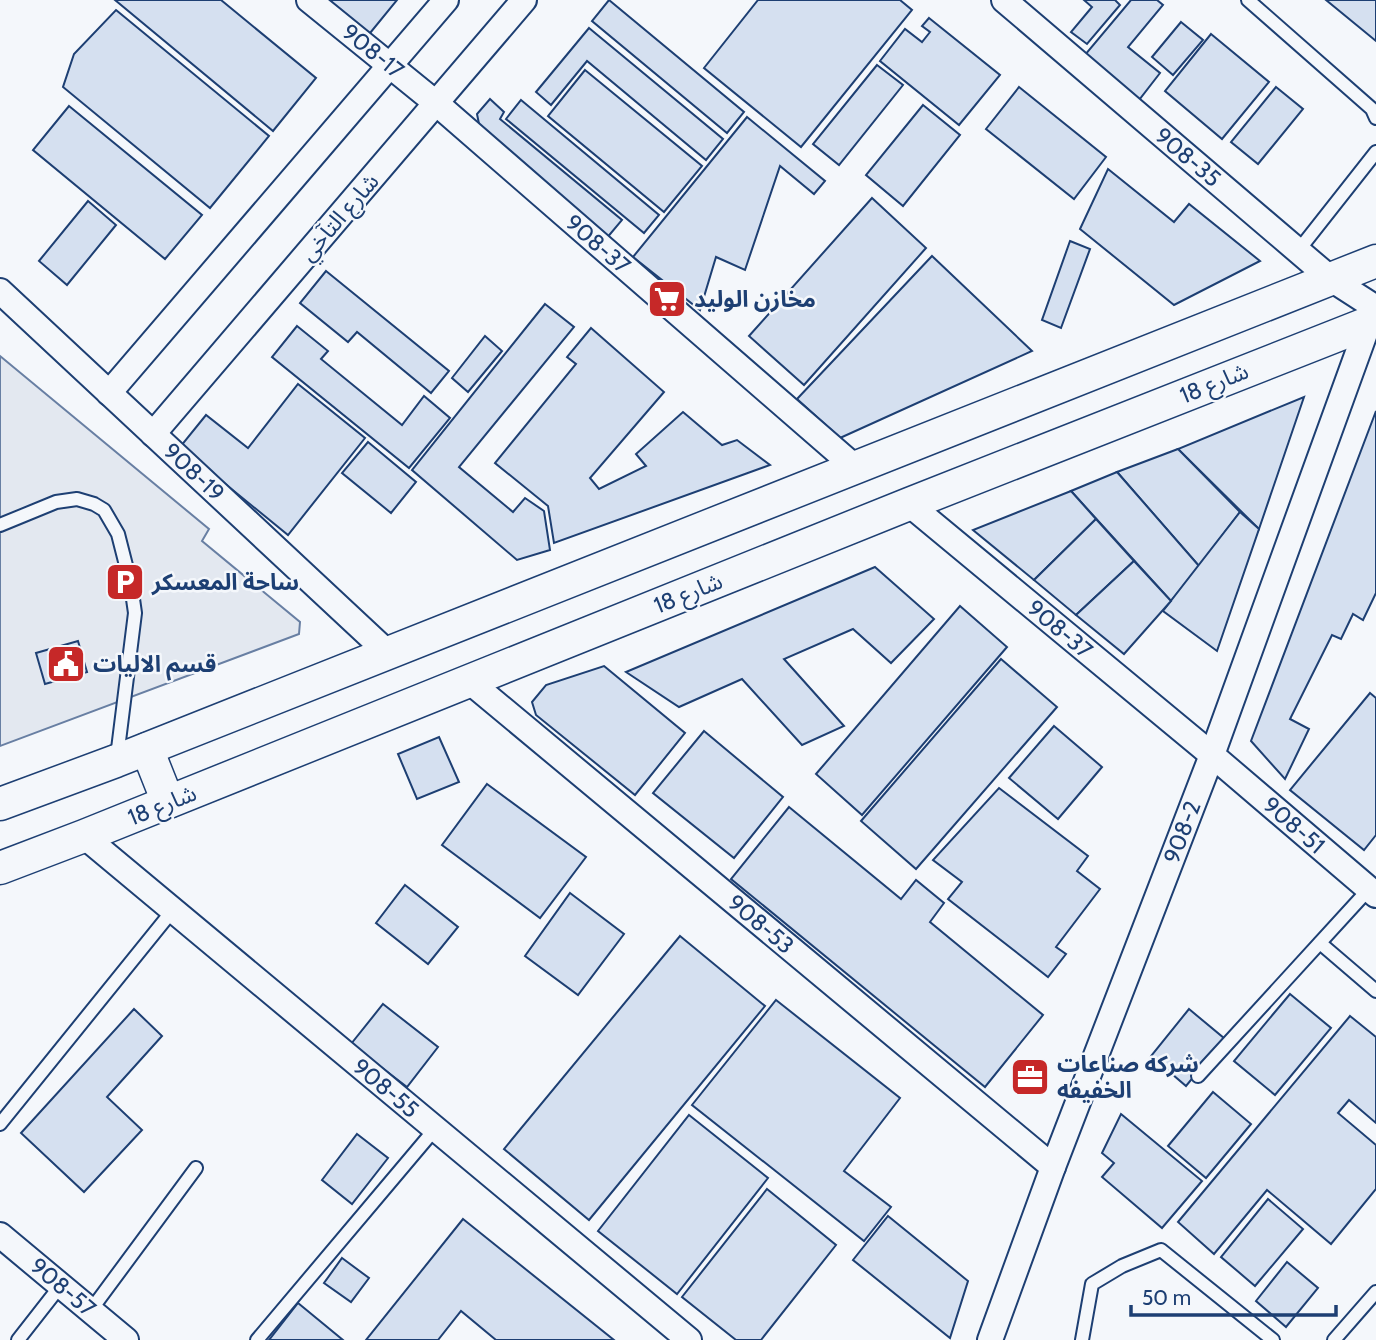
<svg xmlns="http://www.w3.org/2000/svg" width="1376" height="1340" font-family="Cabin,'Noto Sans Arabic',sans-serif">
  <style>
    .parking { fill: #e3e8f0; stroke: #687fa3; stroke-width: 2 }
    .building { fill: #d5e0f0; stroke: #1d3f73; stroke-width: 2 }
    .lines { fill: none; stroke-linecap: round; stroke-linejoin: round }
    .service-casing { stroke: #1d3f73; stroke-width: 16 }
    .minor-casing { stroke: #1d3f73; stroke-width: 28 }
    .tertiary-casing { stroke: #1d3f73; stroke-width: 35 }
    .service { stroke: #f4f7fb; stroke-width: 12 }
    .minor { stroke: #f4f7fb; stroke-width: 24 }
    .tertiary { stroke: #f4f7fb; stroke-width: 32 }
    .labels { text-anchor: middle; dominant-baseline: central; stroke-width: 5; stroke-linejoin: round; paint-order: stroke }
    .street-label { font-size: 23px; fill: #1d3f73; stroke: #f4f7fb }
    .poi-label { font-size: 23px; font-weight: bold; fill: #1d3f73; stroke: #f4f7fb; text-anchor: start }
  </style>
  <rect width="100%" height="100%" fill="#f4f7fb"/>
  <polygon class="parking" points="0,356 209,529 202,541 300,622 299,634 0,746"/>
  <g class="building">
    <polygon points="115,0 221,0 316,78 273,131"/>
    <polygon points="320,0 397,0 366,38"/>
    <polygon points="609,0 744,112 727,133 592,21"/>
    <polygon points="758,0 900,0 912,10 801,147 704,68"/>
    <polygon points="1084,0 1115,0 1120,5 1087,44 1071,32 1092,7"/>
    <polygon points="1131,0 1157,0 1163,5 1128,47 1160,73 1139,100 1084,56"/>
    <polygon points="1326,0 1376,0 1376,41"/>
    <polygon points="116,10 269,136 210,208 63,87 74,54"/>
    <polygon points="929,18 1000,75 959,125 880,61 905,29 922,42 930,32 922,26"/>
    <polygon points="1181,22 1203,40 1173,75 1152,57"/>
    <polygon points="589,28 723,139 706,160 587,61 551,105 536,92"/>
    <polygon points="1211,34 1269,82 1222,139 1165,91"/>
    <polygon points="877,65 903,85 839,165 813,144"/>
    <polygon points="585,70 702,166 664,212 548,116"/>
    <polygon points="1019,87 1106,157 1074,199 986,129"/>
    <polygon points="1276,87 1303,109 1258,164 1231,142"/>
    <polygon points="490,99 504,112 500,119 622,220 606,239 481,134 477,114"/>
    <polygon points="521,100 659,215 644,233 506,119"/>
    <polygon points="923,105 960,135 903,206 866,175"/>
    <polygon points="69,106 202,215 165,259 33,150"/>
    <polygon points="747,117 825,181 814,194 780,166 745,270 716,257 700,310 633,257"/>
    <polygon points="1108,169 1174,222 1189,204 1260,261 1174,305 1080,229"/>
    <polygon points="872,198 926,248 804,385 749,336"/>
    <polygon points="88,201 116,225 67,285 39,261"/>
    <polygon points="1070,241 1090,249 1061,328 1042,320"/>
    <polygon points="932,256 1032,351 840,438 797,399"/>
    <polygon points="326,271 449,371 431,393 357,332 348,342 300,303"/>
    <polygon points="545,304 574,327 459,467 513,512 525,498 544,511 550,550 517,560 412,470"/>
    <polygon points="297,326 328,351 321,359 402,425 424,396 450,418 409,468 272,357"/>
    <polygon points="591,328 664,392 590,478 599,489 646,466 636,454 683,412 722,445 737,440 770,465 554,543 548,506 495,463 576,364 567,357"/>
    <polygon points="485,336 502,351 468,392 452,378"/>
    <polygon points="298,384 365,438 288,535 180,447 206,415 248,448"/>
    <polygon points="1304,397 1259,529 1178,449"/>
    <polygon points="1376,411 1376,593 1363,620 1353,614 1341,639 1332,635 1290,719 1309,729 1285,779 1251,741"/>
    <polygon points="368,442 416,482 391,513 342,473"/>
    <polygon points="1178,449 1240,512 1199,566 1117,472"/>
    <polygon points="1117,472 1199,566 1171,601 1071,491"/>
    <polygon points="1071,491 1096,519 1034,580 973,530"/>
    <polygon points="1240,512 1259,529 1217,651 1163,611"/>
    <polygon points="1096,519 1134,561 1076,615 1034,580"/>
    <polygon points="1134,561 1171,601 1124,654 1076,615"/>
    <polygon points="875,567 934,619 891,663 853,629 784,659 844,726 802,745 742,679 679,707 626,672"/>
    <polygon points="960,606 1007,647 862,815 816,774"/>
    <polygon points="78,641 87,672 45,684 36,653"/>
    <polygon points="1001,659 1057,707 916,869 861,821"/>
    <polygon points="604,666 685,733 635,795 536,715 532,702 546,685"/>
    <polygon points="1370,693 1376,698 1376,835 1364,850 1290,790"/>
    <polygon points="1054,726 1102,767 1058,819 1009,778"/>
    <polygon points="704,731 783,797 734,858 653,793"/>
    <polygon points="439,737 459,782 417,799 398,754"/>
    <polygon points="487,784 586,857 540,918 442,845"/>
    <polygon points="999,788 1088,856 1077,871 1100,889 1056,947 1066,954 1048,977 948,899 962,882 933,860"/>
    <polygon points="789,807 901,899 916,880 944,903 930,922 1043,1015 985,1087 731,879"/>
    <polygon points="405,885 458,927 428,964 376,923"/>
    <polygon points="570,893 624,934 578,995 525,956"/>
    <polygon points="680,936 765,1006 589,1220 504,1149"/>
    <polygon points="1290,994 1331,1028 1275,1095 1234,1061"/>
    <polygon points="776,1000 900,1098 844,1171 891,1207 864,1241 692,1105"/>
    <polygon points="383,1004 438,1047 407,1087 351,1044"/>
    <polygon points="134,1009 162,1036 107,1097 142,1130 84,1192 21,1133"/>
    <polygon points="1189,1009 1225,1039 1186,1086 1151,1056"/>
    <polygon points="1350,1016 1376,1037 1376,1123 1349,1100 1338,1113 1376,1145 1376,1189 1331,1244 1267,1190 1214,1254 1178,1222"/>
    <polygon points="1213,1092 1251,1124 1206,1178 1168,1146"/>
    <polygon points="1121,1114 1202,1181 1162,1228 1102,1177 1114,1163 1102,1153"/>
    <polygon points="689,1115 768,1178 677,1294 598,1231"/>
    <polygon points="357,1134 388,1158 352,1204 322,1180"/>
    <polygon points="767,1189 836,1245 761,1340 736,1340 682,1297"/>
    <polygon points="1268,1199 1303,1229 1255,1286 1221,1257"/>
    <polygon points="888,1216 968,1281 950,1338 853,1260"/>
    <polygon points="463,1219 614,1340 496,1340 461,1311 438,1340 366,1340"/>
    <polygon points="342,1258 369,1278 351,1302 324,1283"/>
    <polygon points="1287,1262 1318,1288 1286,1327 1256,1301"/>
    <polygon points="298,1303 343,1340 269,1340"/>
  </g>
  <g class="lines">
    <g class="service-casing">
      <g id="service">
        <polyline points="1248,0 1372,109 1376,118"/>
        <polyline points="1298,251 1376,152"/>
        <polyline points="0,525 56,502 77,499 94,504 104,510 118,534 131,585 135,613 117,757"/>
        <polyline points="1320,943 1376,991"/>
        <polyline points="1198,1076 1369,889"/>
        <polyline points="0,1124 173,910"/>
        <polyline points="91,1310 196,1168"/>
        <polyline points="18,1340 61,1285"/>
        <polyline points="257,1340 435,1129"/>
        <polyline points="1082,1340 1092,1284 1122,1266 1161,1250 1273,1340"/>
        <polyline points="1334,1340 1376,1292"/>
      </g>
    </g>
    <g class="minor-casing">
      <g id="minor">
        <polyline points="309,0 436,103 856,468"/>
        <polyline points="1004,0 1331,279 1376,308"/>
        <polyline points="0,291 388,653"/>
        <polyline points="109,393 446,0"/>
        <polyline points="153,434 524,0"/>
        <polyline points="909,504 1212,755 1376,895"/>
        <polyline points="469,681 1053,1167"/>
        <polyline points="84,836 689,1340"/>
        <polyline points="0,1235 126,1340"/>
        <polyline points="990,1340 1053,1167 1212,755 1369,322"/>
      </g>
    </g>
    <g class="tertiary-casing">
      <g id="tertiary">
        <polyline points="147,749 168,802"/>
        <polyline points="0,804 116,761 1376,261"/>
        <polyline points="0,868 84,836 909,504 1376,320"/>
      </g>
    </g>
    <use href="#service" class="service"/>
    <use href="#minor" class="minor"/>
    <use href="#tertiary" class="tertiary"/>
  </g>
  <defs>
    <g id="supermarket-square" transform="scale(2.0125)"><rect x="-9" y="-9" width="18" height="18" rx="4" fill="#c62828" stroke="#f4f7fb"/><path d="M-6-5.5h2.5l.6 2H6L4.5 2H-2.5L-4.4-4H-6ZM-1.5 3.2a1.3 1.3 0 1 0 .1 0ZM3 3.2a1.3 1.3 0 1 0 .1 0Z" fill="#fff"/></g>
    <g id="parking-square" transform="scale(2.0125)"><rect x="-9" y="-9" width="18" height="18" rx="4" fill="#c62828" stroke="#f4f7fb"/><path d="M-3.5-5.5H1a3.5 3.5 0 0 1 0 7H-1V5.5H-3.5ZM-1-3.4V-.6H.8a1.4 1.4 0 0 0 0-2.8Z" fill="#fff"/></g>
    <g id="civic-square" transform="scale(2.0125)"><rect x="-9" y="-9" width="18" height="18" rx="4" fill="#c62828" stroke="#f4f7fb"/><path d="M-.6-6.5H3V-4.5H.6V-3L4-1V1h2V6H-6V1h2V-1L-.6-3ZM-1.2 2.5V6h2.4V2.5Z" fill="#fff"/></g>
    <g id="office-square" transform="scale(2.0125)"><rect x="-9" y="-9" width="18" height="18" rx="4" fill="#c62828" stroke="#f4f7fb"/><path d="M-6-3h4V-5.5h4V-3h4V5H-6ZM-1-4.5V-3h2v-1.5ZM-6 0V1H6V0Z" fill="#fff"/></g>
  </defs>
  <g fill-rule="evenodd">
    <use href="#supermarket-square" x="667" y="299"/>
    <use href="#parking-square" x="125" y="582"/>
    <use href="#civic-square" x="66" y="664"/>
    <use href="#office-square" x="1030" y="1077"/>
  </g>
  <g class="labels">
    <g class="street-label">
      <text transform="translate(373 51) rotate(39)">908-17</text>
      <text transform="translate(1188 157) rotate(40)">908-35</text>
      <text transform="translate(339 217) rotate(-49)">شارع التآخي</text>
      <text transform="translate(598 244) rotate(41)">908-37</text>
      <text transform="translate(1214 383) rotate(-22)">شارع 18</text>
      <text transform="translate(194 472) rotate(43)">908-19</text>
      <text transform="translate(688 593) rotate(-22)">شارع 18</text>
      <text transform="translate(1060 629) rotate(40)">908-37</text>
      <text transform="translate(162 805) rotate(-22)">شارع 18</text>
      <text transform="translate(1294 825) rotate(41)">908-51</text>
      <text transform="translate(1182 832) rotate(-69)">908-2</text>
      <text transform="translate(761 924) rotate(40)">908-53</text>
      <text transform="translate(386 1088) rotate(40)">908-55</text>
      <text transform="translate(63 1287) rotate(40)">908-57</text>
    </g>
    <g class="poi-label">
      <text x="694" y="299">مخازن الوليد</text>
      <text x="152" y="582">ساحة المعسكر</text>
      <text x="93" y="664">قسم الاليات</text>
      <text x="1057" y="1064">شركه صناعات<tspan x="1057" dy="26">الخفيفه</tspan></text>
    </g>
  </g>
  <path d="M1131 1305v10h205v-10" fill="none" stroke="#1d3f73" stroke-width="3.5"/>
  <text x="1142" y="1305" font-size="21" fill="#1d3f73" stroke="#f4f7fb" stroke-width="5" paint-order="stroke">50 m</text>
</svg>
